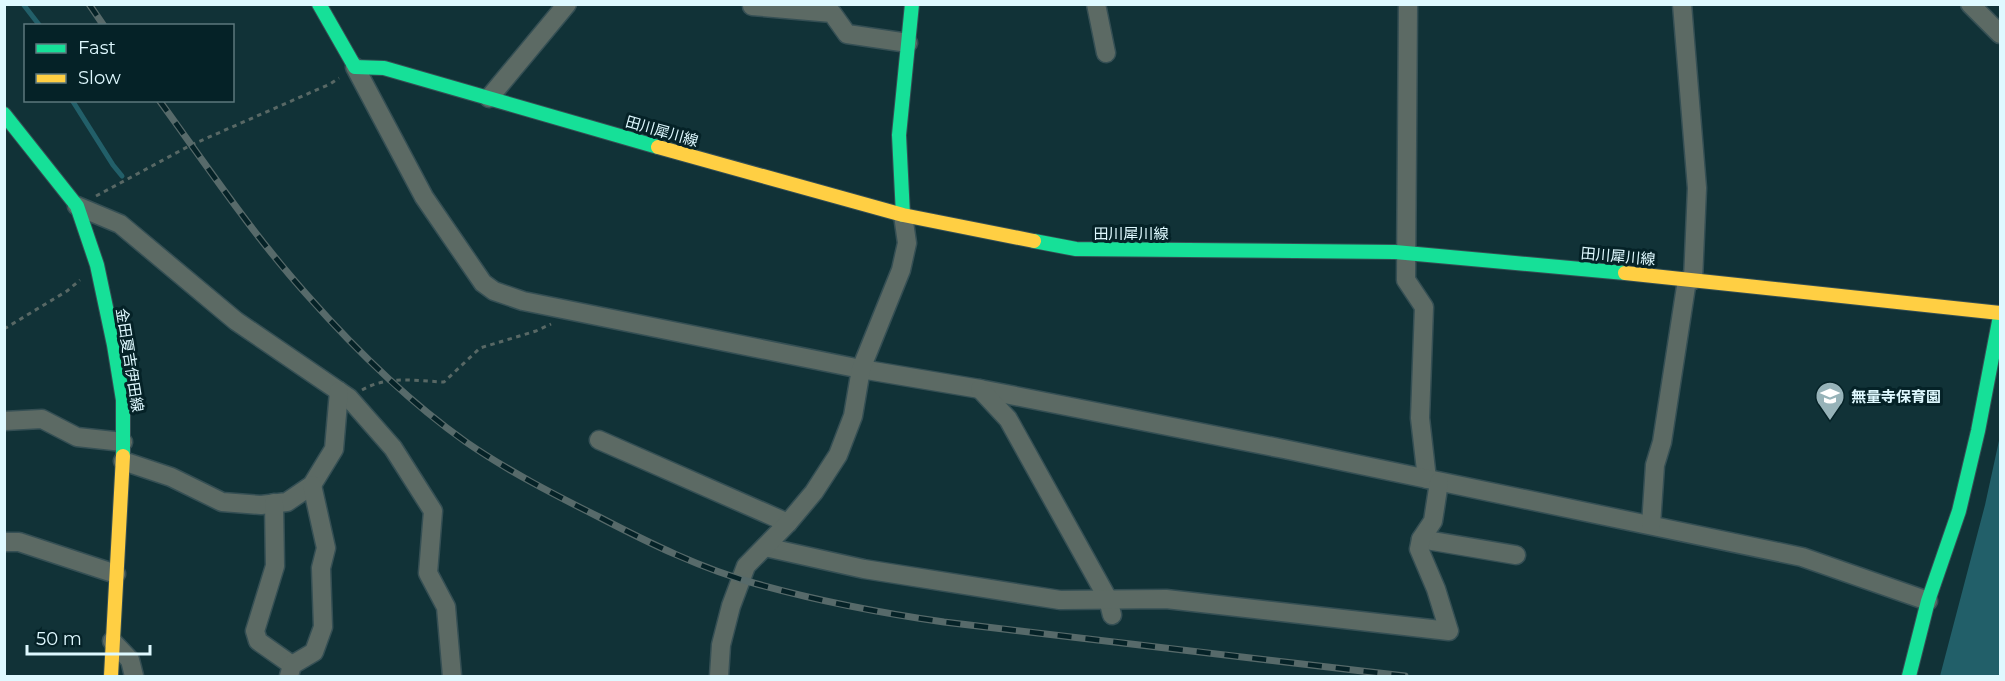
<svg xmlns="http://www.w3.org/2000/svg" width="2005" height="681" font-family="Montserrat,'Noto Sans JP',sans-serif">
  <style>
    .water { fill: #225f69 }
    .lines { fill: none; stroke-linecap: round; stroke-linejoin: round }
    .stream { stroke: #225f69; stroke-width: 5 }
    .street-casing { stroke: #354f54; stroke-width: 21 }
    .fast-casing { stroke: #354f54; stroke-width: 16 }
    .slow-casing { stroke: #354f54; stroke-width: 16 }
    .path { stroke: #586865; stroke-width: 3; stroke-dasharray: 4.5 4.5; stroke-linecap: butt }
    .street { stroke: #5c6a64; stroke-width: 18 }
    .fast { stroke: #16e098; stroke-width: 14 }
    .slow { stroke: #ffcf43; stroke-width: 14 }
    .rail-casing { stroke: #576a6a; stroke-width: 7 }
    .rail { stroke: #052227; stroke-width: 4.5; stroke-dasharray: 14; stroke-linecap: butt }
    .labels { text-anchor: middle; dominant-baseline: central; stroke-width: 6; stroke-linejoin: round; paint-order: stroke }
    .street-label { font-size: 15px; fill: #dff9ff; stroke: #052227 }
    .poi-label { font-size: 15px; font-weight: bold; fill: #dff9ff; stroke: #052227; text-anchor: start }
  </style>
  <rect width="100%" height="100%" fill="#113237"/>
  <polygon class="water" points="2000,436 2000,676 1940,676 1985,505"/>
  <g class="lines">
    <g class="stream">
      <polyline points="23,4 40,26"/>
      <polyline points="72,100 113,165 122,176"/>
    </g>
    <g class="street-casing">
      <g id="street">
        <polyline points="1096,4 1106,53"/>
        <polyline points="1408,4 1406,280 1424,307 1420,418 1427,479"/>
        <polyline points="1682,4 1697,188 1693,280"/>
        <polyline points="1970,4 2000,34"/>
        <polyline points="752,6 832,13 847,34 908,43"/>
        <polyline points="355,67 424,197 483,283 494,291 523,301 861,369 980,389 1284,449 1802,557 1928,601"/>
        <polyline points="489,98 567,4"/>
        <polyline points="77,206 120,224 236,321 349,398 393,448 433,511 428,573 446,607 452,676"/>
        <polyline points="980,389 1008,419 1108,599 1112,615"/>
        <polyline points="4,421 42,419 77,437 123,442"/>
        <polyline points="599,440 788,523"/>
        <polyline points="123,461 171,477 222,502 261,505 287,502 312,485 334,449 339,391"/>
        <polyline points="274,503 275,566 255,631 258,641 292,665"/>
        <polyline points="1651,525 1655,465 1662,442 1687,280"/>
        <polyline points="1421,539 1516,555"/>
        <polyline points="4,542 19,542 116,574"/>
        <polyline points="765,547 864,569 1060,600 1166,599 1449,631 1436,589 1419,549 1421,539 1433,521 1439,482"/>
        <polyline points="112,641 130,660 134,676"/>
        <polyline points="289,676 292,665 314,652 323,627 321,568 326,548 312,485"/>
        <polyline points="719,676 721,645 731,606 746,566 788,523 814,492 838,455 853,416 861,369 901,270 907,243 903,215"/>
      </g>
    </g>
    <g class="fast-casing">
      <g id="fast">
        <polyline points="319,4 355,67 384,68 658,147"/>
        <polyline points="4,114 77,206 97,265 114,345 123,400 123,456"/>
        <polyline points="903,215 899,135 912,4"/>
        <polyline points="1034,241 1076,249 1395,252 1625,273"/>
        <polyline points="1909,676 1928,601 1959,511 1978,431 2000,316"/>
      </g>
    </g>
    <g class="slow-casing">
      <g id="slow">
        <polyline points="658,147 903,215 1034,241"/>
        <polyline points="1625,273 2000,313"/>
        <polyline points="111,676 123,456"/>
      </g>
    </g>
    <g class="path">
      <polyline points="96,196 191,145 330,84 339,78"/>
      <polyline points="4,329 67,291 80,280"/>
      <path d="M362,390C388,375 416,381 444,382L480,348L536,331L551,324"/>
    </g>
    <use href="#street" class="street"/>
    <use href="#fast" class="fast"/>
    <use href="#slow" class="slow"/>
    <g class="rail-casing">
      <g id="rail">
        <polyline points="89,4 104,26"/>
        <path d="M159,100C207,166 253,235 308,296C355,349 408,401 466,442C508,471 553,494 599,517C649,543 702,569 757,584C818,601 881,613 944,622L1405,676"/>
      </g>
    </g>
    <use href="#rail" class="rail"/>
  </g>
  <defs>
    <g id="school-pin" transform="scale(1.5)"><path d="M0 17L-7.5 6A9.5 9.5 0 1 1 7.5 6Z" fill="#97b3b9" stroke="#052227"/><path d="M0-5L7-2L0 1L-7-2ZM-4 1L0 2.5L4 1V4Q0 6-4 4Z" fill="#fff"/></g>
  </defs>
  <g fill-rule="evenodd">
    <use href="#school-pin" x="1830" y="396"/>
  </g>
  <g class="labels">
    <g class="street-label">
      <text transform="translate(662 131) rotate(16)">田川犀川線</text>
      <text x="1131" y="233">田川犀川線</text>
      <text transform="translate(1618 256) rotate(5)">田川犀川線</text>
      <text transform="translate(130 360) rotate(81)">金田夏吉伊田線</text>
    </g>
    <g class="poi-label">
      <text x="1851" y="396">無量寺保育園</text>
    </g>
  </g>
  <rect width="2005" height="681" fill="none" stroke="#dff9ff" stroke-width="12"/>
  <rect x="24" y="24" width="210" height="78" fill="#052227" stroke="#5c787d" stroke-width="1.5"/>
  <rect x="36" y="44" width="30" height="9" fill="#16e098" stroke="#5c787d" stroke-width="1.5"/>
  <text x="78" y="54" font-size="18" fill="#dff9ff">Fast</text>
  <rect x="36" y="74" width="30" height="9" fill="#ffcf43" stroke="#5c787d" stroke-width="1.5"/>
  <text x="78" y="84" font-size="18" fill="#dff9ff">Slow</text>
  <path d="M27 645v9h123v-9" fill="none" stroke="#dff9ff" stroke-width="3"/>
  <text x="36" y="645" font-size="18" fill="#dff9ff" stroke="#052227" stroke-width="4.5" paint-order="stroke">50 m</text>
</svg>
